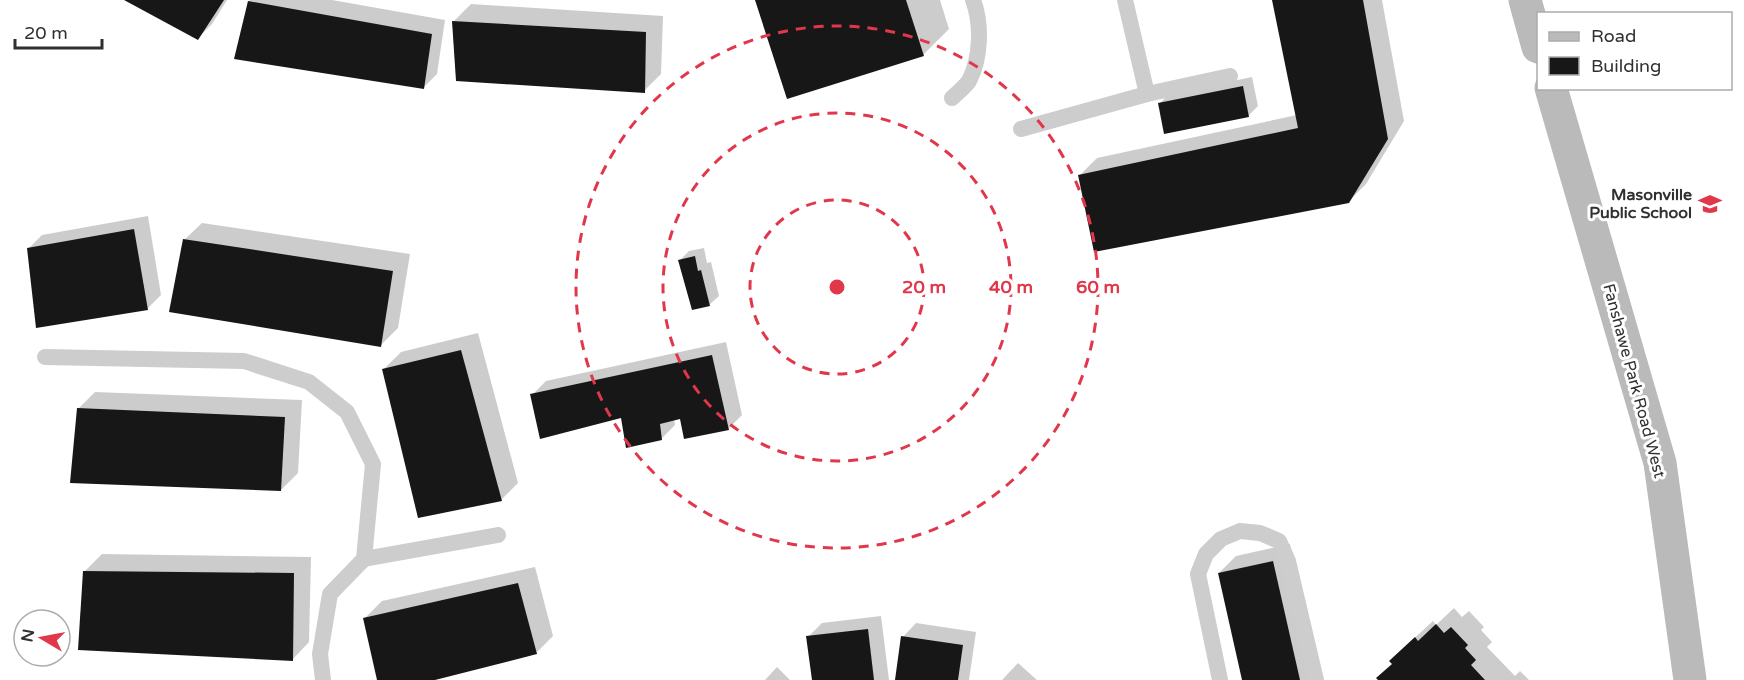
<svg xmlns="http://www.w3.org/2000/svg" width="1744" height="680" font-family="'Varela Round',sans-serif">
  <style>
    .shadow { fill: #0003 }
    .building { fill: #171717 }
    .lines { fill: none; stroke-linecap: round; stroke-linejoin: round }
    .lane { stroke: #cdcdcd; stroke-width: 16 }
    .secondary { stroke: #bababa; stroke-width: 33 }
    .ring { fill: none; stroke: #e1374a; stroke-width: 3; stroke-dasharray: 10 8 }
    .labels { text-anchor: middle; dominant-baseline: central; stroke-width: 6; stroke-linejoin: round; paint-order: stroke }
    .poi-label { font-size: 16px; font-weight: bold; fill: #303030; stroke: #fff; text-anchor: end }
    .street-label { font-size: 16px; fill: #303030; stroke: #fff }
    .centre { fill: #e1374a; stroke: #fff; stroke-width: 3 }
    .ring-label { font-size: 18px; text-anchor: middle; font-weight: bold; fill: #e1374a; stroke: #fff; stroke-width: 6; stroke-linejoin: round; paint-order: stroke }
  </style>
  <rect width="100%" height="100%" fill="#fff"/>
  <g class="shadow">
    <polygon points="127,0 227,0 212,24 198,38"/>
    <polygon points="250,0 332,0 445,20 437,74 424,87 249,1"/>
    <polygon points="757,0 940,0 949,29 924,54 788,97"/>
    <polygon points="1273,0 1382,0 1404,121 1366,184 1348,202 1080,175 1097,158 1297,115"/>
    <polygon points="471,4 663,16 661,74 644,91 454,21"/>
    <polygon points="1252,77 1258,106 1249,115 1165,132 1159,104 1169,94"/>
    <polygon points="148,216 161,295 147,309 28,249 42,235"/>
    <polygon points="202,223 410,254 398,328 381,345 184,240"/>
    <polygon points="704,248 707,263 711,262 719,296 709,305 679,261 689,251"/>
    <polygon points="478,333 518,483 501,500 384,369 401,352"/>
    <polygon points="726,342 742,415 729,428 681,417 674,419 675,425 661,439 622,416 532,395 546,381"/>
    <polygon points="95,392 302,400 298,473 281,490 78,409"/>
    <polygon points="1290,544 1321,680 1243,680 1219,573 1236,556"/>
    <polygon points="102,554 311,557 309,642 292,660 85,571"/>
    <polygon points="535,567 553,636 536,653 429,680 379,680 364,619 382,601"/>
    <polygon points="1454,608 1462,617 1469,611 1484,627 1481,630 1492,642 1487,647 1515,676 1520,671 1529,680 1380,680 1408,644 1433,621 1436,625"/>
    <polygon points="881,616 889,680 813,680 808,637 822,623"/>
    <polygon points="916,623 976,632 969,680 896,680 903,637"/>
    <polygon points="1018,663 1037,680 1002,680"/>
    <polygon points="777,667 790,680 765,680"/>
  </g>
  <g class="building">
    <polygon points="124,0 224,0 198,40"/>
    <polygon points="755,0 906,0 924,56 787,99"/>
    <polygon points="1272,0 1363,0 1388,139 1349,203 1094,252 1078,175 1298,128"/>
    <polygon points="248,1 432,34 424,89 234,59"/>
    <polygon points="452,21 646,32 645,93 456,81"/>
    <polygon points="1243,86 1249,117 1164,134 1158,103"/>
    <polygon points="134,229 148,310 36,328 27,248"/>
    <polygon points="183,239 393,271 381,347 169,312"/>
    <polygon points="695,256 698,271 701,270 710,306 692,310 678,260"/>
    <polygon points="461,350 502,501 418,518 382,369"/>
    <polygon points="712,355 729,430 684,439 680,419 660,424 662,440 626,448 621,418 540,439 530,394"/>
    <polygon points="77,408 285,417 281,491 70,483"/>
    <polygon points="1273,561 1300,680 1242,680 1218,573"/>
    <polygon points="83,571 294,573 293,661 78,650"/>
    <polygon points="518,583 537,654 435,680 377,680 363,618"/>
    <polygon points="1436,624 1444,633 1451,627 1468,645 1465,648 1476,660 1471,665 1485,680 1378,680 1376,678 1392,664 1389,661 1415,637 1418,641"/>
    <polygon points="868,629 874,680 812,680 806,636"/>
    <polygon points="901,636 963,645 958,680 895,680"/>
  </g>
  <g class="lines">
    <g class="lane">
      <polyline points="1125,0 1147,94"/>
      <path d="M952,98C957,93 965,87 969,81C981,58 982,24 973,0"/>
      <polyline points="1021,129 1147,94 1230,76"/>
      <polyline points="45,357 244,361 309,382 347,412 373,464 364,559 330,594 320,654 323,680"/>
      <polyline points="364,559 498,535"/>
      <polyline points="1220,680 1198,574 1206,554 1221,539 1240,531 1260,533 1279,541 1288,561 1316,680"/>
    </g>
    <g class="secondary">
      <polyline points="1525,0 1538,47"/>
      <polyline points="1551,88 1660,463 1690,680"/>
    </g>
  </g>
  <g class="ring">
    <circle cx="837" cy="287" r="87"/>
    <circle cx="837" cy="287" r="174"/>
    <circle cx="837" cy="287" r="261"/>
  </g>
  <defs>
    <g id="school-bare" transform="scale(1.8)"><path d="M0-5L7-2L0 1L-7-2ZM-4 1L0 2.5L4 1V4Q0 6-4 4Z" fill="#e1374a" stroke="#fff" stroke-width="2.5" paint-order="stroke"/></g>
  </defs>
  <g fill-rule="evenodd">
    <use href="#school-bare" x="1710" y="204"/>
  </g>
  <g class="labels">
    <g class="poi-label">
      <text x="1692" y="195">Masonville<tspan x="1692" dy="18">Public School</tspan></text>
    </g>
    <g class="street-label">
      <text transform="translate(1634 381) rotate(75)">Fanshawe Park Road West</text>
    </g>
  </g>
  <circle cx="837" cy="287" r="9" class="centre"/>
  <g class="ring-label">
    <text x="924" y="293">20 m</text>
    <text x="1011" y="293">40 m</text>
    <text x="1098" y="293">60 m</text>
  </g>
  <rect x="1537" y="12" width="195" height="78" fill="#ffffff" stroke="#acacac" stroke-width="1.5"/>
  <rect x="1549" y="32" width="30" height="9" fill="#bababa" stroke="#acacac" stroke-width="1.5"/>
  <text x="1591" y="42" font-size="18" fill="#303030">Road</text>
  <rect x="1549" y="57" width="30" height="18" fill="#171717" stroke="#acacac" stroke-width="1.5"/>
  <text x="1591" y="72" font-size="18" fill="#303030">Building</text>
  <g transform="translate(42 638) rotate(280)"><circle r="28" fill="#ffffff" stroke="#acacac" stroke-width="1.5"/>
  <path d="M0-4.5L10 22L0 15L-10 22Z" fill="#e1374a"/>
  <text y="-9" font-size="16" font-weight="bold" text-anchor="middle" fill="#303030">N</text>
  </g>
  <path d="M15 39v9h87v-9" fill="none" stroke="#303030" stroke-width="3"/>
  <text x="24" y="39" font-size="18" fill="#303030" stroke="#ffffff" stroke-width="4.5" paint-order="stroke">20 m</text>
</svg>
